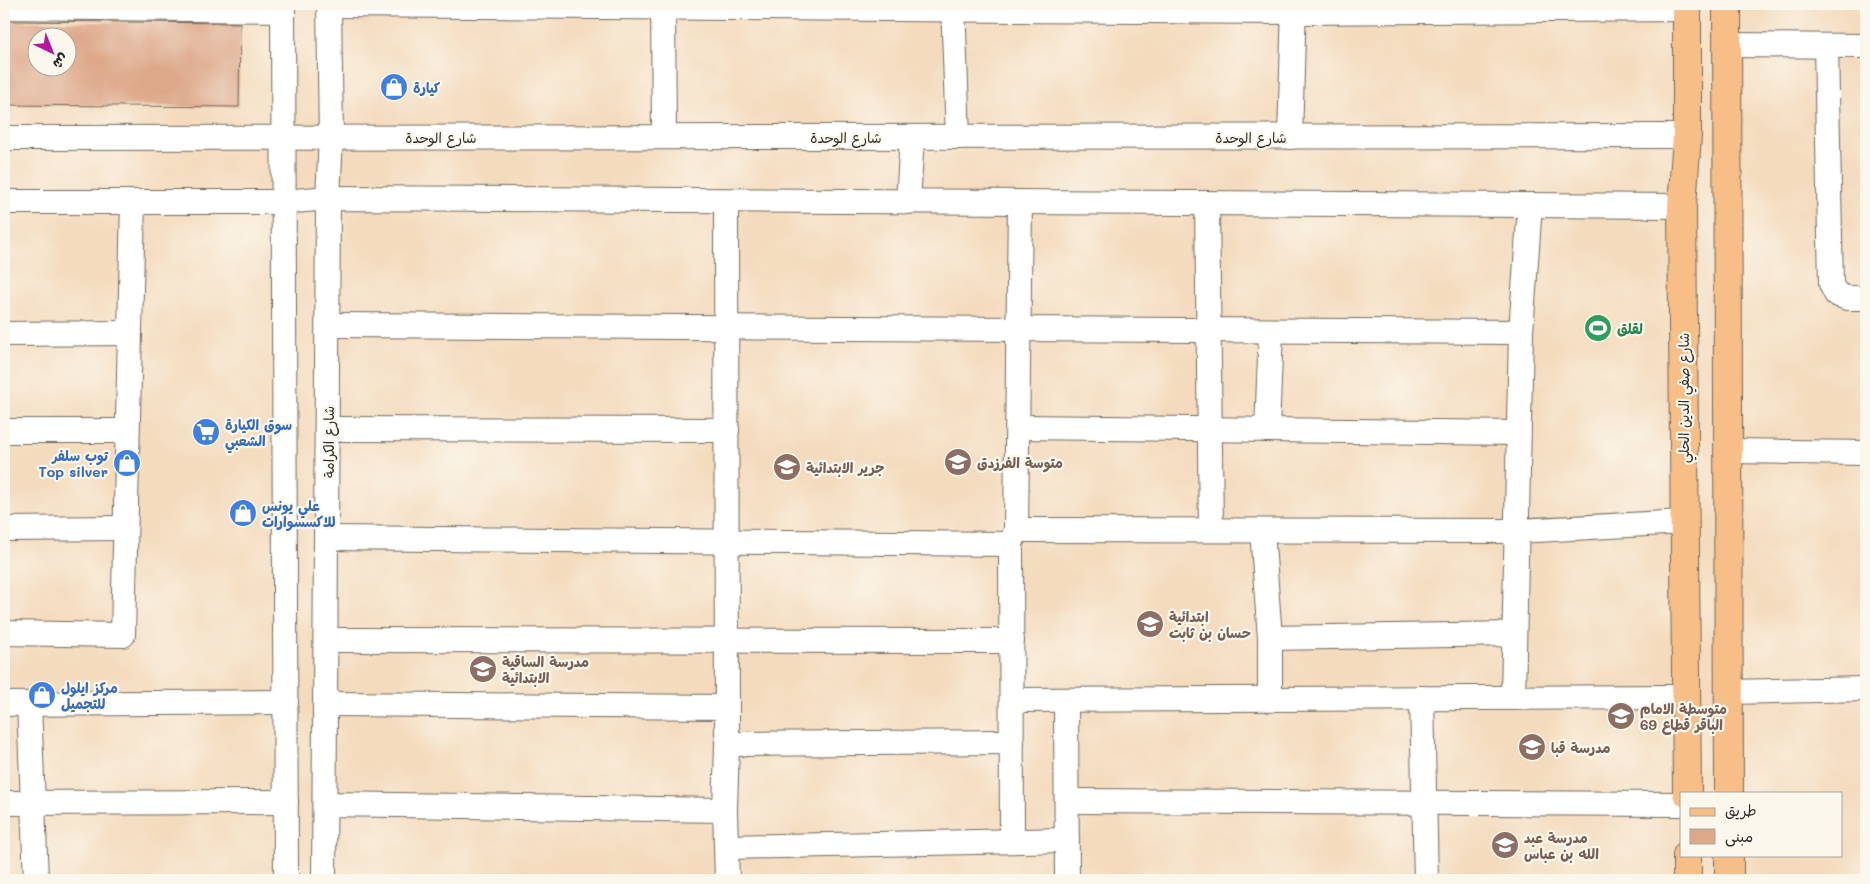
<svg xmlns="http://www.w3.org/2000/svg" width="1870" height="884" font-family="Mali,'Playpen Sans Arabic',sans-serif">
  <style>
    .building { fill: #dda789; fill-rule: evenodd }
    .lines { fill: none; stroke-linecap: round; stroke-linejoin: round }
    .minor-casing { stroke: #71695e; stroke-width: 26 }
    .major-casing { stroke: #71695e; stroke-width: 30 }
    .minor { stroke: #fff; stroke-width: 24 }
    .major { stroke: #f7be87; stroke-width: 28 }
    .labels { text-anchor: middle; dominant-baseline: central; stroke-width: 4.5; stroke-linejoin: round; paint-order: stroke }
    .shop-label { font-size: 14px; font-weight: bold; fill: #366cbe; stroke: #fbf7ec; text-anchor: start }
    .street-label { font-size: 14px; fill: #2b2b2b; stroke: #fbf7ec }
    .leisure-label { font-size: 14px; font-weight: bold; fill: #27864d; stroke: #fbf7ec; text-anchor: start }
    .education-label { font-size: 14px; font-weight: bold; fill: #785e54; stroke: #fbf7ec; text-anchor: start }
  </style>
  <rect width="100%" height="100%" fill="#fbf7ec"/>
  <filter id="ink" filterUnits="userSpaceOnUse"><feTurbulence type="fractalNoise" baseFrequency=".02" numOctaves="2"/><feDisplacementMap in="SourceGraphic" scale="10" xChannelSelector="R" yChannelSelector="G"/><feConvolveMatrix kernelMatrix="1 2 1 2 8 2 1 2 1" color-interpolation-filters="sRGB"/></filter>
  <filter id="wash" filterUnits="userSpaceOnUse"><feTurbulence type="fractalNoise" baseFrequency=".0096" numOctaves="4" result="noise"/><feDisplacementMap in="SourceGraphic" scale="20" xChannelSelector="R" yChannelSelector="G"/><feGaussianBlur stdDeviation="1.12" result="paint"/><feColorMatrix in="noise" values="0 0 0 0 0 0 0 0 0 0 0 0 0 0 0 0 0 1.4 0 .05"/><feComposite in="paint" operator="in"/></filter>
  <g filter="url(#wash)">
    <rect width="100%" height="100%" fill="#f4dbbe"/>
    <g id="blocks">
      <path class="building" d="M4,21L240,23L239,107L4,105ZM38,38H68V68H38Z"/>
    </g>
  </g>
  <g filter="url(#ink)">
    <use href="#blocks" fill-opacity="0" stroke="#71695e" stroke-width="1"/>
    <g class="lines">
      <g class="minor-casing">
        <g id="minor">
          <polyline points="283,4 286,880"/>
          <polyline points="663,4 664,137"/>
          <polyline points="953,4 958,137"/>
          <polyline points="329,5 1294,12 1687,9"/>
          <polyline points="4,7 283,10"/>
          <polyline points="1729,45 1866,46"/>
          <polyline points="1826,46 1831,284 1836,294 1847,298 1866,298"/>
          <polyline points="1290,137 1294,4"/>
          <polyline points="4,138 1687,136"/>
          <polyline points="726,201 727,744 725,810 727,880"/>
          <polyline points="4,202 284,202 328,198 1682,206"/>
          <polyline points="908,202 912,137"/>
          <polyline points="1207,203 1211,530"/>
          <polyline points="329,325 1521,332"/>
          <polyline points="4,334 130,333"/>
          <polyline points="1018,427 1518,433"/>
          <polyline points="328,429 727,430"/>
          <polyline points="1267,430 1271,331"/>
          <polyline points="4,431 127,431"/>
          <polyline points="1729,451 1866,453"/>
          <polyline points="4,529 125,528"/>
          <polyline points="1016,530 1516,531 1684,522"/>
          <polyline points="1262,531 1270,638 1270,700"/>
          <polyline points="327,538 1011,544"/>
          <polyline points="4,633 123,635 133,202"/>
          <polyline points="1270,638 1514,634"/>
          <polyline points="327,640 1012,641"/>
          <polyline points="1729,692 1866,689"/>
          <polyline points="1422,698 1426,880"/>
          <polyline points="1513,698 1521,332 1530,205"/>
          <polyline points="1012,700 1687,697"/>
          <polyline points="1066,700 1067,880"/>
          <polyline points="4,704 286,702"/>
          <polyline points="29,704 36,880"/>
          <polyline points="327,704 727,707"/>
          <polyline points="727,744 1012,742"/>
          <polyline points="1067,801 1681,804"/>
          <polyline points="4,803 286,802"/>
          <polyline points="325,804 725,810"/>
          <polyline points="1012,840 1011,544 1016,530 1020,202"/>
          <polyline points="727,847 1067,840"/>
          <polyline points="324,880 328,198 331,137 329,4"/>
        </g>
      </g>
      <g class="major-casing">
        <g id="major">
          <polyline points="1727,4 1729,793"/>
          <polyline points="1687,793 1682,206 1687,136 1687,4"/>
          <polyline points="1687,855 1687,880"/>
          <polyline points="1729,855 1729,880"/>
        </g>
      </g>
      <use href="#minor" class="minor"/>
      <use href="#major" class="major"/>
    </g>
  </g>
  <defs>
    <g id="shop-disc" transform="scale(1.4375)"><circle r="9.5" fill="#3f7fe0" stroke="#fbf7ec"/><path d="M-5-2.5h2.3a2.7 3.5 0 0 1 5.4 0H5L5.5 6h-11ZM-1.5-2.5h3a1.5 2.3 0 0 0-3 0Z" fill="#fff"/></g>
    <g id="stadium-disc" transform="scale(1.4375)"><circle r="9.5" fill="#2e9e5b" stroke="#fbf7ec"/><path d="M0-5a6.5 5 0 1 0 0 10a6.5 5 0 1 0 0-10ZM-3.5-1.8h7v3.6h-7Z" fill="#fff"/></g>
    <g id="supermarket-disc" transform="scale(1.4375)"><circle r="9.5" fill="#3f7fe0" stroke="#fbf7ec"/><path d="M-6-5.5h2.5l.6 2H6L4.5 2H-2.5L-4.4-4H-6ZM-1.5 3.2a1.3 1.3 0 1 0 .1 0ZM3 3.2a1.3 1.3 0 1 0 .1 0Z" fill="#fff"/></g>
    <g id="school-disc" transform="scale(1.4375)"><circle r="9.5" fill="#8d6e63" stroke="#fbf7ec"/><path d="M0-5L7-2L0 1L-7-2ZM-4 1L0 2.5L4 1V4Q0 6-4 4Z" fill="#fff"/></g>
  </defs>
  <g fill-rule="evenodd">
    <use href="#shop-disc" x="394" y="87"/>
    <use href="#stadium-disc" x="1598" y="328"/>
    <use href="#supermarket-disc" x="206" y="432"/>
    <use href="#school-disc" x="958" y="462"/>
    <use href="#shop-disc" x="127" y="463"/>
    <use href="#school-disc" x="787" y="467"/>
    <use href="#shop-disc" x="243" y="513"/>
    <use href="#school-disc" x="1150" y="624"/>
    <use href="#school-disc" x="483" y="669"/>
    <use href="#shop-disc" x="42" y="695"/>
    <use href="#school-disc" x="1621" y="716"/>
    <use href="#school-disc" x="1532" y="747"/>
    <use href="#school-disc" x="1505" y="845"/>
  </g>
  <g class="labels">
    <g class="shop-label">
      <text x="413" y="87">كيارة</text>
      <text x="225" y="424">سوق الكيارة<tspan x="225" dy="16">الشعبي</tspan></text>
      <text x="108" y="455" text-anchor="end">توب سلفر<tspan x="108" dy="16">Top silver</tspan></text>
      <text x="262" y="505">علي يونس<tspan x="262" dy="16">للاكسسوارات</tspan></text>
      <text x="61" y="687">مركز ايلول<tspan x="61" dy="16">للتجميل</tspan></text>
    </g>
    <g class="street-label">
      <text x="441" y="137">شارع الوحدة</text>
      <text x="846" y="137">شارع الوحدة</text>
      <text x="1251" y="137">شارع الوحدة</text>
      <text transform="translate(1683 398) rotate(-90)">شارع صفي الدين الحلي</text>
      <text transform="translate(328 442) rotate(-90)">شارع الكرامة</text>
    </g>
    <g class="leisure-label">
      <text x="1617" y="328">لقلق</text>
    </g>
    <g class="education-label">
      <text x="977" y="462">متوسة الفرزدق</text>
      <text x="806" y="467">جرير الابتدائية</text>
      <text x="1169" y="616">ابتدائية<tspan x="1169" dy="16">حسان بن ثابت</tspan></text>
      <text x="502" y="661">مدرسة الساقية<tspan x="502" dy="16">الابتدائية</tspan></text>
      <text x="1640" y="708">متوسطة الامام<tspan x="1640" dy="16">الباقر قطاع 69</tspan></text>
      <text x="1551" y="747">مدرسة قبا</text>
      <text x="1524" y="837">مدرسة عبد<tspan x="1524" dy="16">الله بن عباس</tspan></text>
    </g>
  </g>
  <rect width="1870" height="884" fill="none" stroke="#fbf7ec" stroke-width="20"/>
  <rect x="1680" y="792" width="162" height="65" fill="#fbf7ec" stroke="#a8a59f"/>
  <rect x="1690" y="808" width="25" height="8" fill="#f7be87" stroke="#a8a59f"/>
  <text x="1725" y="816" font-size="15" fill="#2b2b2b">طريق</text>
  <rect x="1690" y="829" width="25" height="15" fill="#dda789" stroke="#a8a59f"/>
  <text x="1725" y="842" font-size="15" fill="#2b2b2b">مبنى</text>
  <g transform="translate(52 52) rotate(137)"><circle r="24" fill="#fbf7ec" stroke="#a8a59f"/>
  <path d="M0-4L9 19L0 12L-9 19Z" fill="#b5179e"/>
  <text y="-8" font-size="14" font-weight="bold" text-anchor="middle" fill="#2b2b2b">ش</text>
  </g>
</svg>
